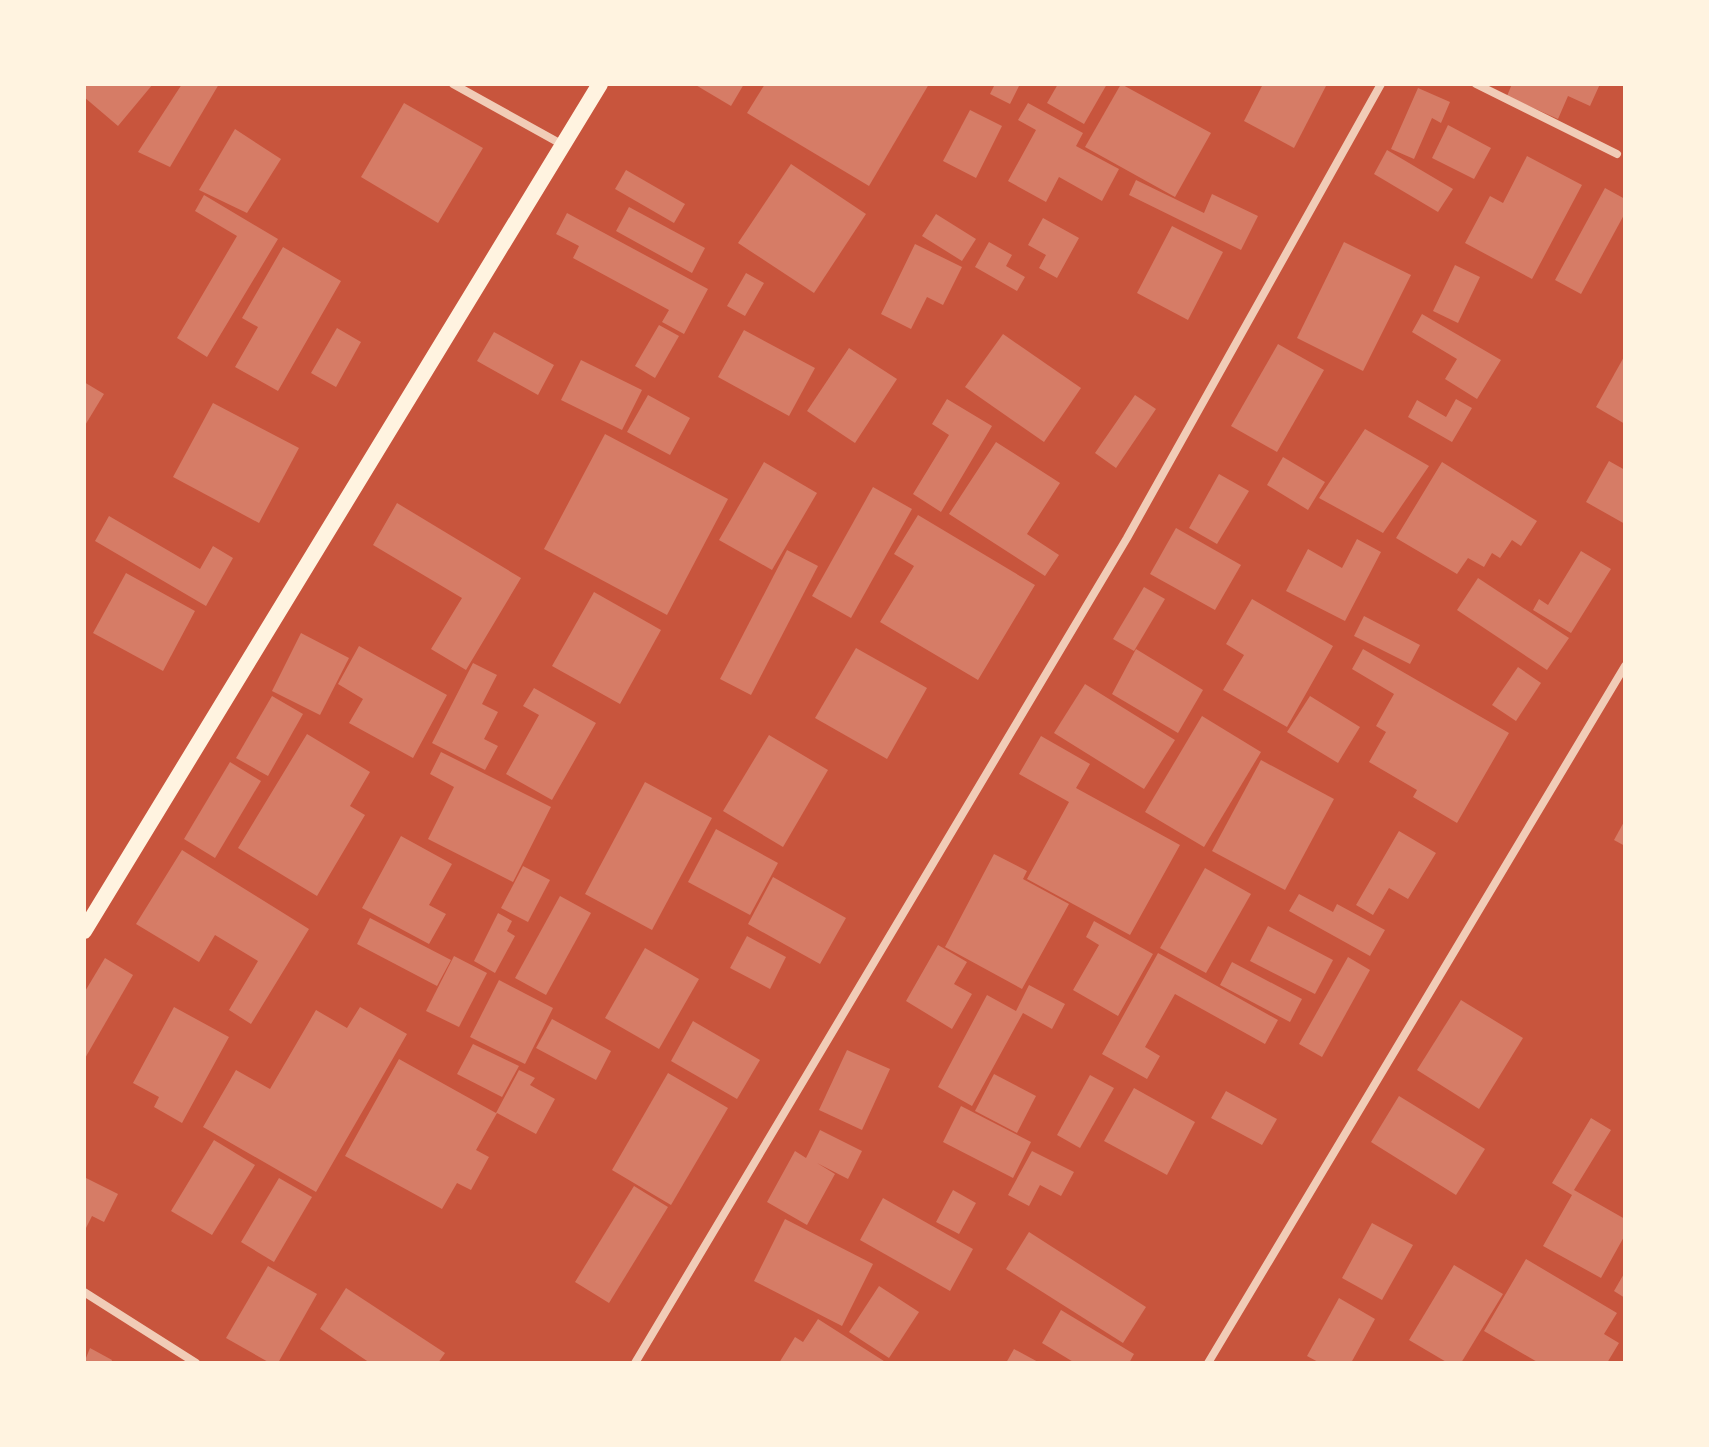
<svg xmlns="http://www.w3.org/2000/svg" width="1709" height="1447" font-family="Rubik,sans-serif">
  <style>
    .building { fill: #d67c66 }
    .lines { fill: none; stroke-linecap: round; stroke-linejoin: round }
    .minor { stroke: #f1ccb7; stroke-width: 8 }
    .secondary { stroke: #fff3e0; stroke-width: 16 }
  </style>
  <rect width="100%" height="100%" fill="#c8553d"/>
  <g class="building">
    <polygon points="84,84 153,84 118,126 84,97"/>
    <polygon points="182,84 219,84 170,167 138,152"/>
    <polygon points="694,84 744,84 731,106"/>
    <polygon points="765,84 929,84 869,186 747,113"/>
    <polygon points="995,84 1020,84 1010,104 990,94"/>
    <polygon points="1058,84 1107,84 1084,124 1047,103"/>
    <polygon points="1121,84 1211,133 1175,197 1085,147"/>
    <polygon points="1263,84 1327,84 1294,148 1244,121"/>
    <polygon points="1512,84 1600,84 1590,106 1568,96 1558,119 1507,96"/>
    <polygon points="1418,88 1450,102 1441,123 1432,118 1414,159 1391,149"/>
    <polygon points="404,103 483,148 438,223 361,177"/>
    <polygon points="1028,103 1083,133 1076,146 1119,169 1102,201 1059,177 1046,202 1008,181 1036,130 1018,120"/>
    <polygon points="970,110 1002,126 976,178 943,161"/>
    <polygon points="1448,125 1491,148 1474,179 1432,158"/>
    <polygon points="235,129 281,159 247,213 199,190"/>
    <polygon points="1387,150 1453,189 1438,212 1374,174"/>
    <polygon points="1527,156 1582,185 1532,279 1465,243 1490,196 1503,203"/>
    <polygon points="791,164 866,214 814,293 738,243"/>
    <polygon points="626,170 685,204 674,223 615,189"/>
    <polygon points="1136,180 1204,213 1212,194 1258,216 1241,250 1129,195"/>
    <polygon points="1605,188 1625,199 1625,213 1581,294 1555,280"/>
    <polygon points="204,195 278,239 207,357 177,338 237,236 195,211"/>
    <polygon points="629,207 705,248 692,273 616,231"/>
    <polygon points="567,213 708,289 684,334 662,322 669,310 573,258 579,246 556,234"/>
    <polygon points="936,214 976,239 962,261 922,236"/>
    <polygon points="1043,218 1079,238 1057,278 1039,268 1046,255 1028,245"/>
    <polygon points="1172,226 1223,252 1188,320 1137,293"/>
    <polygon points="989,242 1012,255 1006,266 1025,277 1017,291 975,267"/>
    <polygon points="1344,242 1411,275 1363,371 1297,338"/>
    <polygon points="915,244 962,267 943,305 927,297 911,329 881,314"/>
    <polygon points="283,247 341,281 278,391 235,367 258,327 242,318"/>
    <polygon points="1455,265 1480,277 1458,323 1433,311"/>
    <polygon points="746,273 764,283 745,316 727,306"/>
    <polygon points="1422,314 1501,360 1477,399 1445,379 1457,359 1412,332"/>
    <polygon points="659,325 679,336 655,378 635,366"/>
    <polygon points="337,328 361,342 336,387 311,373"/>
    <polygon points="744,330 815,368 789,416 718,377"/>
    <polygon points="494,332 554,365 538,395 477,361"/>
    <polygon points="1003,334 1081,388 1044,442 965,387"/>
    <polygon points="1278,344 1324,370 1277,452 1231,426"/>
    <polygon points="849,348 897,379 855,443 807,411"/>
    <polygon points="1625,355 1625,424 1596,407"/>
    <polygon points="581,360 642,390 622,430 561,400"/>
    <polygon points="84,382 104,394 84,427"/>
    <polygon points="648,395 690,418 670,455 627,432"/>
    <polygon points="1135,395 1156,409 1116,468 1095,453"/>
    <polygon points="947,399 992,426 941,512 913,494 949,435 932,424"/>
    <polygon points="1456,399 1472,408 1452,442 1408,417 1417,400 1446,417"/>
    <polygon points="213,403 299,448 259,523 173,477"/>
    <polygon points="1365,429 1429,466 1383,533 1319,498"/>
    <polygon points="605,434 728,499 667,615 544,549"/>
    <polygon points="996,442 1060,483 1027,534 1059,555 1045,576 949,514"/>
    <polygon points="1283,457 1325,482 1308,510 1267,485"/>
    <polygon points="1609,461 1625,470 1625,524 1586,502"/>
    <polygon points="764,462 817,493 772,570 719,540"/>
    <polygon points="1442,462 1537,521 1521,546 1512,540 1500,558 1492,553 1484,567 1468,558 1457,574 1396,538"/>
    <polygon points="1219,474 1249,491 1217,544 1189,528"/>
    <polygon points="873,487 912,509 851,618 812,596"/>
    <polygon points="397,503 521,578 466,670 431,649 462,598 373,545"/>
    <polygon points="918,515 1035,585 978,680 880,622 914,566 894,554"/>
    <polygon points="109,516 200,569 213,546 233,558 206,606 95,541"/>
    <polygon points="1176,528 1241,565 1215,610 1150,574"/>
    <polygon points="1357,539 1381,552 1345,621 1286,591 1308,549 1342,568"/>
    <polygon points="787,550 818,566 751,695 720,679"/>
    <polygon points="1581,551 1611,569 1571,633 1533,610 1539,599 1548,605"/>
    <polygon points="126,573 195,611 163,671 93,633"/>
    <polygon points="1478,578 1569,638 1547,670 1457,610"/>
    <polygon points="1144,587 1165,599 1134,651 1113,639"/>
    <polygon points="594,592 661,630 620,704 552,666"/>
    <polygon points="1252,599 1333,646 1287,727 1223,690 1244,655 1226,644"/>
    <polygon points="1364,616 1420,645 1410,664 1354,636"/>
    <polygon points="301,633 349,658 320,715 272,691"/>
    <polygon points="359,646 447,695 413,758 349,723 363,699 338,684"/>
    <polygon points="856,648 927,688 887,759 815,718"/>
    <polygon points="1136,649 1203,690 1178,733 1112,694"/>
    <polygon points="1363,649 1509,733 1457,823 1413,797 1417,790 1369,762 1386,732 1376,726 1394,694 1352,669"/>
    <polygon points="473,663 497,675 482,704 498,712 484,739 498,746 485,770 432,743"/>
    <polygon points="1518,667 1541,683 1516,721 1492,705"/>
    <polygon points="1085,684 1175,740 1144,789 1054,733"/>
    <polygon points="534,688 596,723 552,800 506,774 539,715 523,706"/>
    <polygon points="272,696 303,714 268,776 236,758"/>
    <polygon points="1310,696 1360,727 1338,763 1287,732"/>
    <polygon points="1202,716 1261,752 1204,847 1145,812"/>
    <polygon points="307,734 370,772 350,806 365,815 317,896 238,848"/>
    <polygon points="769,735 828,770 783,847 723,811"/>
    <polygon points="1041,736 1090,764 1076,788 1180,845 1130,935 1027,879 1069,802 1019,774"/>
    <polygon points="441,752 551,807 513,882 428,839 454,787 430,774"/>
    <polygon points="1261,760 1334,799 1285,890 1212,851"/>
    <polygon points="230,762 261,781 215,858 184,839"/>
    <polygon points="645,782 712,818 652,930 585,894"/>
    <polygon points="1625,820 1625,846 1614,840"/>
    <polygon points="716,829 778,863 750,915 688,882"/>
    <polygon points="1399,831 1436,853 1408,899 1389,888 1373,915 1356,905"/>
    <polygon points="401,836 452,864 429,905 446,914 429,944 362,908"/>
    <polygon points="182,850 309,929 251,1024 229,1010 258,961 215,935 199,962 136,924"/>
    <polygon points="994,854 1027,871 1023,879 1069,904 1022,989 945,947"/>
    <polygon points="523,866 550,880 528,922 501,908"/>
    <polygon points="1205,868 1251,894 1206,973 1160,948"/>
    <polygon points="773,877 846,918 820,964 748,924"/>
    <polygon points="1299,894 1333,912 1337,904 1385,930 1370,956 1289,911"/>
    <polygon points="560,896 591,913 546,995 515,978"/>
    <polygon points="498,913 512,921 507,931 515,936 495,973 474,961"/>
    <polygon points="370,918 451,960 437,986 357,944"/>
    <polygon points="1094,921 1153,954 1118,1016 1073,990 1099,945 1086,937"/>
    <polygon points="1268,926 1333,960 1315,994 1250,961"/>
    <polygon points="747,936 786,957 770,989 730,968"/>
    <polygon points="938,945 967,962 954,984 972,994 952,1029 906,1001"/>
    <polygon points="645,948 699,979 659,1049 605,1018"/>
    <polygon points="1158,953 1278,1020 1265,1044 1175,994 1145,1047 1160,1056 1147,1079 1102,1054"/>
    <polygon points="454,956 487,973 459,1027 426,1011"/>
    <polygon points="1348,957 1370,970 1322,1057 1299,1044"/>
    <polygon points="105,958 133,975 84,1060 84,993"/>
    <polygon points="1232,962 1302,999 1290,1022 1220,985"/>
    <polygon points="499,980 553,1008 525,1064 470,1037"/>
    <polygon points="1029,985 1065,1004 1052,1029 1023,1013 972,1106 938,1087 987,995 1016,1011"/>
    <polygon points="1461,1000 1523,1038 1479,1109 1417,1070"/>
    <polygon points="174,1007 229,1037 182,1123 154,1107 159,1097 133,1083"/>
    <polygon points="360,1007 407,1034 316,1192 203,1127 236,1070 270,1089 316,1010 347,1028"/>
    <polygon points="552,1019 611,1051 596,1080 536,1048"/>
    <polygon points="693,1021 760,1060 737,1099 671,1061"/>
    <polygon points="473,1044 519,1066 502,1097 457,1074"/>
    <polygon points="847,1050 890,1069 862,1130 819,1110"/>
    <polygon points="399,1059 496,1113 519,1070 535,1078 530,1085 555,1099 536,1134 497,1113 476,1150 489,1157 471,1190 457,1183 442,1209 345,1156"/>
    <polygon points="668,1073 728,1108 671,1205 612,1170"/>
    <polygon points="994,1074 1036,1096 1017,1133 975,1111"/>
    <polygon points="1090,1075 1114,1088 1080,1148 1057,1135"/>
    <polygon points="1134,1088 1195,1122 1167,1175 1104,1141"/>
    <polygon points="1226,1091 1277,1119 1262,1145 1211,1118"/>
    <polygon points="1399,1096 1485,1149 1456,1195 1371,1142"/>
    <polygon points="961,1106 1031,1142 1013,1178 943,1142"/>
    <polygon points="1591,1118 1611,1130 1574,1190 1625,1219 1625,1235 1601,1278 1543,1246 1572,1195 1552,1183"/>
    <polygon points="820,1130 862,1151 848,1179 817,1163 835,1174 807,1225 767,1202 795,1151 806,1158"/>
    <polygon points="214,1140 255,1165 212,1235 171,1211"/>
    <polygon points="1032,1151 1074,1172 1061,1196 1040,1185 1029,1206 1008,1195"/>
    <polygon points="84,1177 118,1194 104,1222 92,1216 84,1232"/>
    <polygon points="279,1178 312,1197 274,1262 241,1242"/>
    <polygon points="634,1186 668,1207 609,1303 575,1282"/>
    <polygon points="953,1190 976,1203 959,1234 936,1222"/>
    <polygon points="883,1198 973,1249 950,1291 860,1240"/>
    <polygon points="785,1219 873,1264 842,1326 754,1281"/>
    <polygon points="1372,1223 1413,1245 1382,1300 1342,1278"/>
    <polygon points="1029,1232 1146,1307 1123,1343 1006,1269"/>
    <polygon points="1526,1259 1617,1313 1604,1334 1619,1343 1607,1363 1539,1363 1484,1331"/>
    <polygon points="1454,1265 1503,1294 1461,1363 1448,1363 1409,1340"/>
    <polygon points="268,1266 317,1294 278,1363 270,1363 226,1338"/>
    <polygon points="1625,1272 1625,1298 1614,1291"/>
    <polygon points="879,1286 919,1312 889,1358 849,1332"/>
    <polygon points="346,1288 445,1353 438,1363 370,1363 320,1329"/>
    <polygon points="1339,1298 1375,1319 1351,1363 1320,1363 1307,1356"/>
    <polygon points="1061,1310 1134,1354 1129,1363 1075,1363 1042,1343"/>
    <polygon points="818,1319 887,1363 779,1363 795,1337 803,1342"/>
    <polygon points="90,1348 112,1360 111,1363 84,1363"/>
    <polygon points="1014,1349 1040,1363 1006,1363"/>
  </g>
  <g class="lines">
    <g class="minor">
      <polyline points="453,84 563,145"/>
      <polyline points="1476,84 1617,154"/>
      <polyline points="84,1292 196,1363"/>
      <polyline points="635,1363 1127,538 1381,84"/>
      <polyline points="1208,1363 1625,666"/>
    </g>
    <polyline class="secondary" points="84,931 600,84"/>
  </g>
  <rect width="1709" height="1447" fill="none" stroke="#fff3e0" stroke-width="172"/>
</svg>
